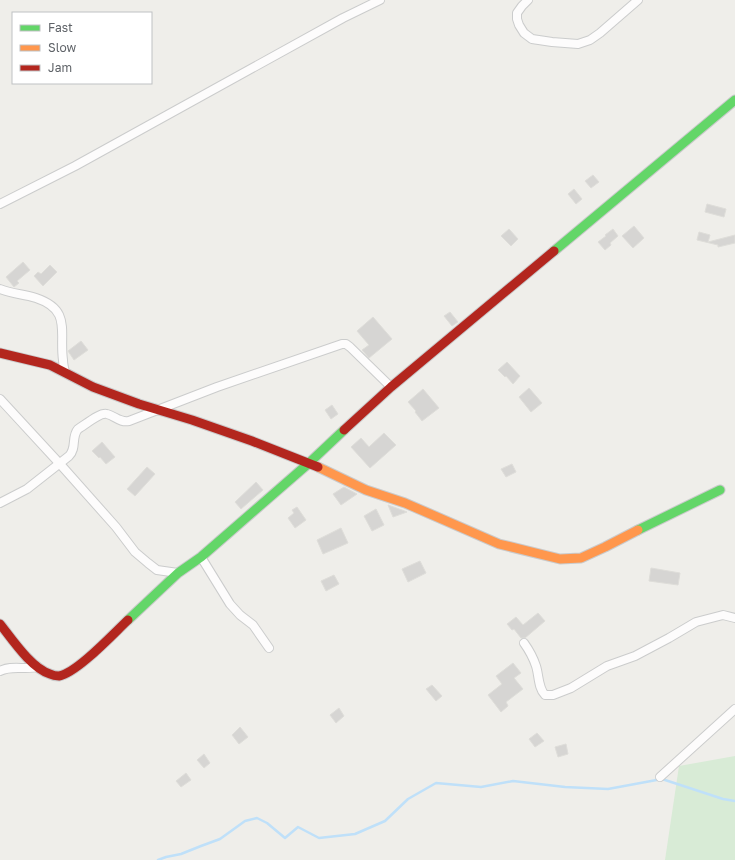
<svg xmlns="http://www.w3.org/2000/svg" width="735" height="860" viewBox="0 0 735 860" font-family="'Golos Text',sans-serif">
	<rect width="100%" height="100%" fill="#efeeea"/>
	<!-- green -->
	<polygon fill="#d8ebd6" points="735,756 735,860 665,860 679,766"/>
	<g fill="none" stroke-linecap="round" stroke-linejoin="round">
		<!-- stream -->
		<polyline stroke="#bfe0f9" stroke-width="2.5" points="158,860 166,857 181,854 201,846 220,839 245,821 257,818 267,823 285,838 298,827 319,838 355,834 385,821 408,799 436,783 481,787 513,781 565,787 608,789 662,779 723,799 735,801"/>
	</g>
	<!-- building -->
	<g fill="#d6d5d3" stroke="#deddd9">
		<polygon points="593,175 599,182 591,188 585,181"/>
		<polygon points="574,189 582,199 576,204 568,194"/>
		<polygon points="707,204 726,209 724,217 705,212"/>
		<polygon points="634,226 644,238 633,248 622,236"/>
		<polygon points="509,229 518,239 511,246 501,236"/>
		<polygon points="613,229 618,236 610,243 611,245 605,250 598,242 606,236 605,235"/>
		<polygon points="699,232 710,235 708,242 735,235 735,243 718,247 718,245 697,240"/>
		<polygon points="23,262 30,270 17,281 19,283 14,287 6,277"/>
		<polygon points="50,265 57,272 43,286 34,276 38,272 41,274"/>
		<polygon points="450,312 458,322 452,326 444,316"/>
		<polygon points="373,317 392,339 369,358 362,350 369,345 357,331"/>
		<polygon points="81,341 88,350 74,360 68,351"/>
		<polygon points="507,362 520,376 513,384 506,376 505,377 498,370"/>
		<polygon points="529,388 542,403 531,412 519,397"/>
		<polygon points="423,389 439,408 422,421 415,412 416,411 408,402"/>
		<polygon points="332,405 338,414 331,419 325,410"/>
		<polygon points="384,433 396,445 370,468 351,447 361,438 369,447"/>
		<polygon points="102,442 115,457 106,464 100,457 99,458 92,451"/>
		<polygon points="512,464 516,472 506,477 501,469"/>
		<polygon points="147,467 155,474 135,496 127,489"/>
		<polygon points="256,482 263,490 241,509 235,502"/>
		<polygon points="344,487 357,494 341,505 333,494"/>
		<polygon points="388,505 402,510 407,512 393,517"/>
		<polygon points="297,507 306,520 295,528 288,518 294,513 292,510"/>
		<polygon points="376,509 384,525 372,531 364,516"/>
		<polygon points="341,528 348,543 323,554 317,540"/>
		<polygon points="420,561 426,573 408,582 402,569"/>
		<polygon points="651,568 680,573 678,585 649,581"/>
		<polygon points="334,575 339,584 326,591 321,581"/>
		<polygon points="538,613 545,621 525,638 521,638 514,629 512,630 507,624 516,617 523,625"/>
		<polygon points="513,663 521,673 514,678 523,689 506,702 508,706 501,712 488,695 502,684 496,676"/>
		<polygon points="432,685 442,696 436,701 426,689"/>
		<polygon points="339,708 344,716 336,723 330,715"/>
		<polygon points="240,727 248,737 239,744 232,735"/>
		<polygon points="537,733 544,741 535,747 529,739"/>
		<polygon points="566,744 568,754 558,757 555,747"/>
		<polygon points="204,754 210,763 204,768 197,760"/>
		<polygon points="186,773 191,780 181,787 176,781"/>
	</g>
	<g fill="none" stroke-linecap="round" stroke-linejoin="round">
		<defs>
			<g id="street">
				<polyline points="528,0 522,6 517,13 517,19 519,25 524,33 532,39 552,42 578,44 590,40 600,33 638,0"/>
				<polyline points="0,204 75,166 343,18 380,0"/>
				<path d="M0,289C12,294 24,294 36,298C72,310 59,332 63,360C63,364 64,368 65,372"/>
				<polyline points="0,399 60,464 116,527 135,552 148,563 157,570 178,573"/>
				<path d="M0,503L27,489L69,456C77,448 71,437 78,429C85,425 100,412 107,414C115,416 120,423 129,421L217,387L342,344H346L350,347L391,387"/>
				<polyline points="201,557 230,604 240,615 253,625 269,648"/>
				<path d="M524,643C529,650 533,657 536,666C539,675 538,688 545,695H553L571,688L607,666L635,656L669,638L696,622L723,615L735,618"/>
				<path d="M0,671C11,665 25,670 38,667"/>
				<polyline points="660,777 735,709"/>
			</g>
			<g id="fast">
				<polyline points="554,251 735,100"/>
				<polyline points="638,530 720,490"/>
				<polyline points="128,620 178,573 201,557 309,463 344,430"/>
			</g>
			<polyline id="slow" points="318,467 366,490 405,503 499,544 560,559 581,558 605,547 638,530"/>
			<g id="jam">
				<polyline points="0,353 50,365 93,387 139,404 192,420 252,441 318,467"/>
				<polyline points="344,430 391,387 554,251"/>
				<path d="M0,624C12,639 31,668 50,674C52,675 56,676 59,676C77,673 114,633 128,620"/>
			</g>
		</defs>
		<!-- street casing -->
		<use href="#street" stroke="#cbcccc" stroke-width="10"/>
		<!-- fast casing -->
		<use href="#fast" stroke="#cacacb" stroke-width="11"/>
		<!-- slow casing -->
		<use href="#slow" stroke="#cacacb" stroke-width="11"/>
		<!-- jam casing -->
		<use href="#jam" stroke="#cacacb" stroke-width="11"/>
		<!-- street -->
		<use href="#street" stroke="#fdfcfc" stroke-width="8"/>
		<!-- fast -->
		<use href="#fast" stroke="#63d668" stroke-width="9"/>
		<!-- slow -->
		<use href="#slow" stroke="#ff974d" stroke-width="9"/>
		<!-- jam -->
		<use href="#jam" stroke="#b3261e" stroke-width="9"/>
	</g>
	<!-- legend -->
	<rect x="12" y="12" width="140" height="72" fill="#ffffff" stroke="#bfc1c3"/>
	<rect x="20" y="25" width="20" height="6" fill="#63d668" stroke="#bfc1c3"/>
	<text x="48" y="32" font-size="12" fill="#5f6368">Fast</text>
	<rect x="20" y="45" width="20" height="6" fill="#ff974d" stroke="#bfc1c3"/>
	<text x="48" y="52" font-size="12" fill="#5f6368">Slow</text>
	<rect x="20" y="65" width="20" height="6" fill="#b3261e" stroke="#bfc1c3"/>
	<text x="48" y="72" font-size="12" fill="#5f6368">Jam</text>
</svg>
